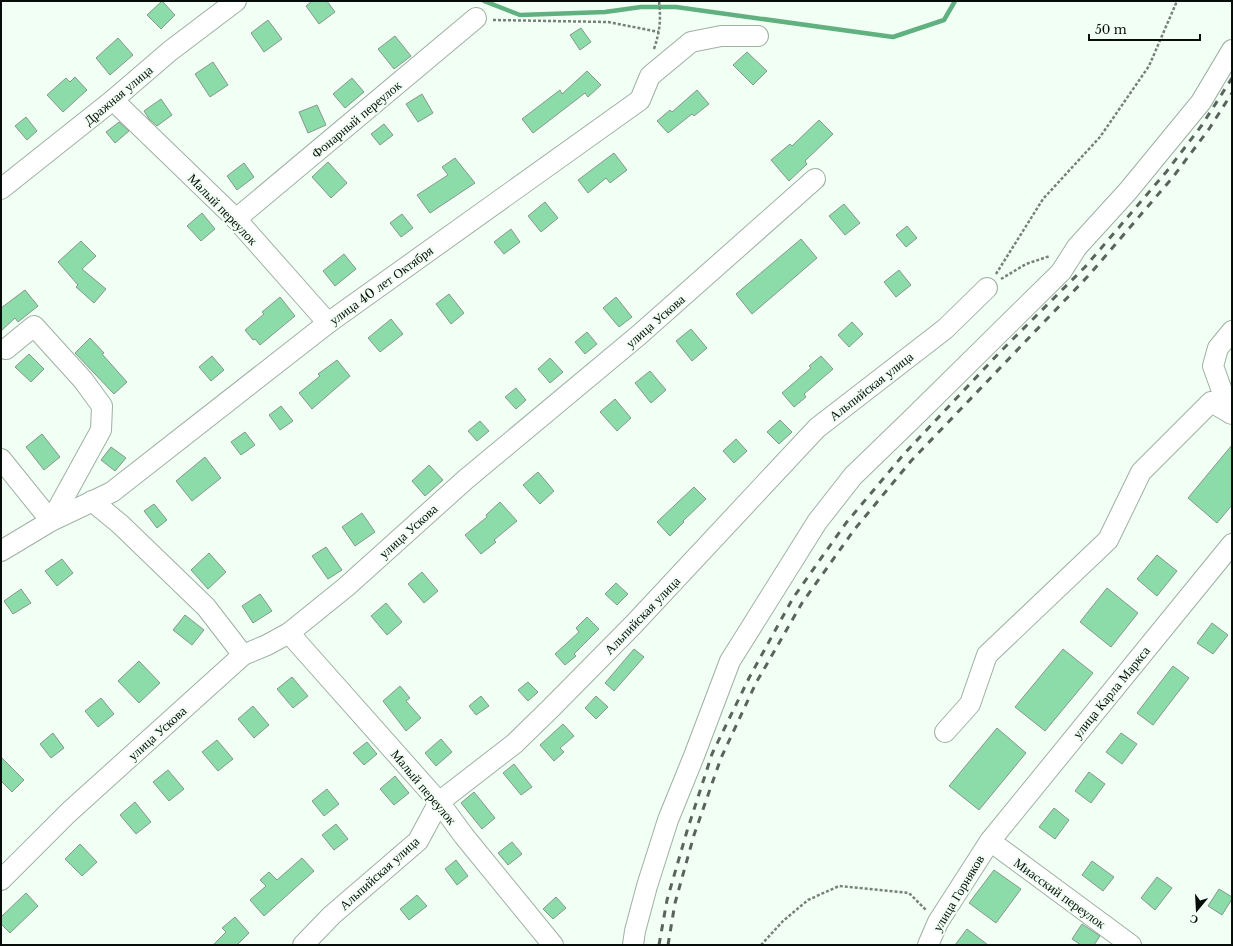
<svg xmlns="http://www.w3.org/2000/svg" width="1233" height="946" viewBox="0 0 1233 946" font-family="'Libre Baskerville',serif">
	<rect width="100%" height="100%" fill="#f1fff5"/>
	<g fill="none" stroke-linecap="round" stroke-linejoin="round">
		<!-- stream -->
		<polyline stroke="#61b180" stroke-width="4.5" points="484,1 520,15 605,12 641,7 676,7 893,37 944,20 955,1"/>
	</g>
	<!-- building -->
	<g fill="#8bdca9" stroke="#87978c">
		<polygon points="162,1 175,15 161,29 147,15"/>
		<polygon points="312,1 327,1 335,12 319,24 306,6"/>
		<polygon points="268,20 282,39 264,52 251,33"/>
		<polygon points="581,28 591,42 580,50 570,35"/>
		<polygon points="395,36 411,56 394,69 378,49"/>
		<polygon points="118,38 133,55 110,75 96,58"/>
		<polygon points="747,52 767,71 753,85 733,65"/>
		<polygon points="213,62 228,85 210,97 195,74"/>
		<polygon points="587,71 601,85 588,97 585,93 533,133 522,119 560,90 562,94"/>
		<polygon points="75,77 87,90 63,112 47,95 66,78 70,82"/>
		<polygon points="352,78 364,92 345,108 333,94"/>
		<polygon points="697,90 709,104 694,116 692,114 668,133 657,121 670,110 672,112"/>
		<polygon points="422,94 433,113 418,122 406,104"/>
		<polygon points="161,99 172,115 157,126 149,119 144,111"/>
		<polygon points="317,105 326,125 308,133 299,112"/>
		<polygon points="26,117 37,131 27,140 15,126"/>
		<polygon points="819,120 833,134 805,161 807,164 789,181 771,160 790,144 792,146"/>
		<polygon points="119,122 129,131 115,143 106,132"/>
		<polygon points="384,124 393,135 380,145 371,134"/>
		<polygon points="614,153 627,170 610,183 606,178 588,193 578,180"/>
		<polygon points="455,158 475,183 430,213 417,195 448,175 442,167"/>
		<polygon points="328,162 347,183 331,198 312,177"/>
		<polygon points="244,163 254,177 237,190 227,176"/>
		<polygon points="545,202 558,218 541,232 528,216"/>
		<polygon points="844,204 860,223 845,235 829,216"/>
		<polygon points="202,213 215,229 201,241 187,226"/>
		<polygon points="402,214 413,228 401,237 390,223"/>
		<polygon points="907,226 917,238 906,247 896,235"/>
		<polygon points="511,229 520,242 504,254 494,242"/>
		<polygon points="801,239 817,258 752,314 736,294"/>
		<polygon points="81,241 96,256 82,269 106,289 94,303 76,287 78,285 58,262"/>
		<polygon points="344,254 356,269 335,286 323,271"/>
		<polygon points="899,270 911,285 896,297 884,282"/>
		<polygon points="25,290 38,306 18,322 15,318 1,331 1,308"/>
		<polygon points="449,294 464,313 451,324 436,304"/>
		<polygon points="280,297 295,316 260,345 255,339 253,340 245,330 264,314 262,312"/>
		<polygon points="616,297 632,317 619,327 603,308"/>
		<polygon points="391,319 403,334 380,352 368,338"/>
		<polygon points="852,322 863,334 849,347 838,335"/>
		<polygon points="691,329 707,348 692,361 676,341"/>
		<polygon points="587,332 597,344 585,354 575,342"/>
		<polygon points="90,338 104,353 102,354 127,382 114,394 75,353"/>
		<polygon points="29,354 44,369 31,382 15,367"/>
		<polygon points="212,356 224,370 211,381 199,367"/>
		<polygon points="821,356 833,369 804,394 806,397 794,407 782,393 811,368 809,366"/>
		<polygon points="550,358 563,372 550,383 538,369"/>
		<polygon points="337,360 350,376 312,409 299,393 320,376 318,374"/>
		<polygon points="650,371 666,390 651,403 635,383"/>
		<polygon points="516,388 526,400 516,409 505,397"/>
		<polygon points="615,399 631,418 617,431 600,412"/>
		<polygon points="281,406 293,421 280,430 269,415"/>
		<polygon points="780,420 792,432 779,444 767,432"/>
		<polygon points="480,421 489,431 477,441 468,431"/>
		<polygon points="245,432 255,445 241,455 231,442"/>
		<polygon points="42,434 60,457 44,470 26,447"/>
		<polygon points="736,439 747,451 734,463 723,451"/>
		<polygon points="1232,445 1232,505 1217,523 1188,498"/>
		<polygon points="111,447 126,458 115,471 101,460"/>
		<polygon points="205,457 221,478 192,501 176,481"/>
		<polygon points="429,465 443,480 425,496 412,481"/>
		<polygon points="538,472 554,491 540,504 523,485"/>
		<polygon points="694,487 706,499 683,521 684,522 670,536 657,522"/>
		<polygon points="500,502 517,521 494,540 496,542 481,554 465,535 487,517 486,515"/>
		<polygon points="154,504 167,520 157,528 144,511"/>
		<polygon points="362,513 375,532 355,546 342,527"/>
		<polygon points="326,547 342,570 328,579 312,556"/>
		<polygon points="209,553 226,572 208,589 191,570"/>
		<polygon points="1157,555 1177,571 1157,596 1137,579"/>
		<polygon points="62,559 73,573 57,586 45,571"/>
		<polygon points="422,572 438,591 424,603 408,584"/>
		<polygon points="616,583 628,594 617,605 605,594"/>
		<polygon points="1107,588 1138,613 1111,647 1080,622"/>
		<polygon points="21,589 31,603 13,614 4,601"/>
		<polygon points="260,594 272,611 253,623 242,606"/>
		<polygon points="386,603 402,622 387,635 371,616"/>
		<polygon points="185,615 204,630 192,645 173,630"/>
		<polygon points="587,617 599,629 574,654 576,656 565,665 555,654 579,632 576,628"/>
		<polygon points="1212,623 1228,635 1213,654 1197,643"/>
		<polygon points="634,649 644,657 614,691 605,683"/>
		<polygon points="1063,649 1093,673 1045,731 1015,707"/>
		<polygon points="139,661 160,683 139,703 118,681"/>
		<polygon points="1173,666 1189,678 1153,725 1137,713"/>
		<polygon points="292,677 308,696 293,708 277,689"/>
		<polygon points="528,682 538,692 528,701 518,690"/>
		<polygon points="400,686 410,698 406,701 421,718 406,731 383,701"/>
		<polygon points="481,696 489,706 476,715 469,706"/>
		<polygon points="596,696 608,707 596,719 585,708"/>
		<polygon points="101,698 114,714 98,727 85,711"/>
		<polygon points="253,706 269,725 254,738 238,719"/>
		<polygon points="563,724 574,736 560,748 564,752 554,761 540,745"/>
		<polygon points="997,728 1026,753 979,810 949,786"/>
		<polygon points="53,733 64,748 51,758 40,744"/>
		<polygon points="1121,733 1137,744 1122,764 1106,752"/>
		<polygon points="441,739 452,752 436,766 425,753"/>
		<polygon points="217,740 233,759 218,771 202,752"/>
		<polygon points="367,742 377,754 364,765 353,753"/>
		<polygon points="1,757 24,780 12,792 1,781"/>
		<polygon points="514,764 532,787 521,795 503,773"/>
		<polygon points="168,770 184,789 169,801 153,782"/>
		<polygon points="1089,772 1105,784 1091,803 1075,791"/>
		<polygon points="395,776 409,793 394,805 380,789"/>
		<polygon points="327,789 339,804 324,816 312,801"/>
		<polygon points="474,792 495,818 482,829 461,803"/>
		<polygon points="135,802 151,822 136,834 120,815"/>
		<polygon points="1054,808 1069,820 1055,839 1039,827"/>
		<polygon points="336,824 348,839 334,850 322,835"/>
		<polygon points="512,842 522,854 508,865 498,853"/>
		<polygon points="80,844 97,862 82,876 65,859"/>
		<polygon points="302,858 314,871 264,916 250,900 266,886 260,880 269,872 277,880"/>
		<polygon points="456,860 468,876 457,885 445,869"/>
		<polygon points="1092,861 1114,877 1103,891 1082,875"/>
		<polygon points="994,870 1021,889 996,923 969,903"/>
		<polygon points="1157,877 1172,888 1155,910 1141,898"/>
		<polygon points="1219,889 1232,897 1232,899 1222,915 1208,906"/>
		<polygon points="26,893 38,906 10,933 1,924 1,917"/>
		<polygon points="417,895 427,906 409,920 400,909"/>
		<polygon points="556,897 566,908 553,919 543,909"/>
		<polygon points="235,917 249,933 237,945 213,945 226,932 222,928"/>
		<polygon points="1082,924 1100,936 1094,945 1081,945 1072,939"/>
		<polygon points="967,929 988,945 955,945"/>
	</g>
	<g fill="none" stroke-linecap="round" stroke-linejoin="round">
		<defs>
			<g id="minor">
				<polyline points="113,100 236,219 328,323"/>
				<polyline points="1,189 113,100 170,51 236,1"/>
				<polyline points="236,219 476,18"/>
				<polyline points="1230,413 1213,366 1218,348 1232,331"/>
				<polyline points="1,459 51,521 101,430 102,406 83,380 34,326 6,349"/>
				<polyline points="92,501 120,524 206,607 243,655"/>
				<polyline points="1,551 51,521 112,492 328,323 640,100 650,76 691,42 721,36 758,36"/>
				<polyline points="289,633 439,802 464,836 553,945"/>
				<polyline points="945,732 970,704 987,655 1108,540 1141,472 1211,402 1232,414"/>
				<polyline points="990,841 1131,945"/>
				<polyline points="1,880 69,812 243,655 267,645 289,633 346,587 465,480 639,335 815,179"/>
				<polyline points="303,945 332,915 418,841 439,802 514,744 551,708 633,625 817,428 945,329 987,288"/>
				<polyline points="633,945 635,931 647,886 668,820 694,756 730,661 817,522 853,476 915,416 1061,272 1077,247 1128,191 1201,102 1232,50"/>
				<polyline points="928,945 938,922 990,841 1232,544"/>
			</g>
		</defs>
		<!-- minor casing -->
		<use href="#minor" stroke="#9fb0a4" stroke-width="22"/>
		<!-- path -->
		<g stroke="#77807a" stroke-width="2.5" stroke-dasharray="3 2" stroke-linecap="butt">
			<polyline points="493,20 608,22 659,32"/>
			<path d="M654,49C660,31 661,20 659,1"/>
			<polyline points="996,274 1043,199 1100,137 1149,66 1177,1"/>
			<polyline points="1001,279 1026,264 1050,256"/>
			<polyline points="761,945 783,921 808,900 839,886 909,893 926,910"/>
		</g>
		<!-- minor -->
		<use href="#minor" stroke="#fff" stroke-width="20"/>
		<!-- rail -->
		<g stroke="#5a635d" stroke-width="3" stroke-dasharray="7 7" stroke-linecap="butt">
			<polyline points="659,945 667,900 687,831 712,754 749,678 793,598 846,523 904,454 1000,352 1085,267 1167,171 1202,125 1232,78"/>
			<polyline points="668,945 675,903 694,835 721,758 756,683 802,603 854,530 911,461 1090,274 1173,177 1209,129 1232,93"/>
		</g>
	</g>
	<g text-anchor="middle" stroke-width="4" stroke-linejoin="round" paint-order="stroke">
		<!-- street labels -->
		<g font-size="13" fill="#070d09" stroke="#f1fff5">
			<text transform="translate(118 95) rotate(-40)" y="5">Дражная улица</text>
			<text transform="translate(356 119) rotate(-40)" y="5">Фонарный переулок</text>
			<text transform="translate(223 209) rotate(46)" y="5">Малый переулок</text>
			<text transform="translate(381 285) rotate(-36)" y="5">улица 40 лет Октября</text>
			<text transform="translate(655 321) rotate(-41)" y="5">улица Ускова</text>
			<text transform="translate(871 386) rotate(-38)" y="5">Альпийская улица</text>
			<text transform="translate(408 531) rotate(-42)" y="5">улица Ускова</text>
			<text transform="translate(642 615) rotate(-46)" y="5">Альпийская улица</text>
			<text transform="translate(1111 692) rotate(-51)" y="5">улица Карла Маркса</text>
			<text transform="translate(157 733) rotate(-42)" y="5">улица Ускова</text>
			<text transform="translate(424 787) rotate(50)" y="5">Малый переулок</text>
			<text transform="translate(379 873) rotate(-42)" y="5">Альпийская улица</text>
			<text transform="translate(958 893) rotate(-59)" y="5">улица Горняков</text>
			<text transform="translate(1060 893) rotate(36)" y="5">Миасский переулок</text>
		</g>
	</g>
	<!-- border -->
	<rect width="1233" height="946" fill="none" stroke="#070d09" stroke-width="4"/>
	<!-- north arrow -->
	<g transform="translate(1197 910) rotate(198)" stroke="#f1fff5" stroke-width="3" paint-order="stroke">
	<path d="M0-3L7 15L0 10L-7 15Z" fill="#070d09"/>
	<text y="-6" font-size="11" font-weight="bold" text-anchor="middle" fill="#070d09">С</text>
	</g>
	<!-- scale -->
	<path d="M1089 34v6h111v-6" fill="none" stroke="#070d09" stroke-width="2"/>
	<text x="1095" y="34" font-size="12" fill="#070d09" stroke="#f1fff5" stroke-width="3" paint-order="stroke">50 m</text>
</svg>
